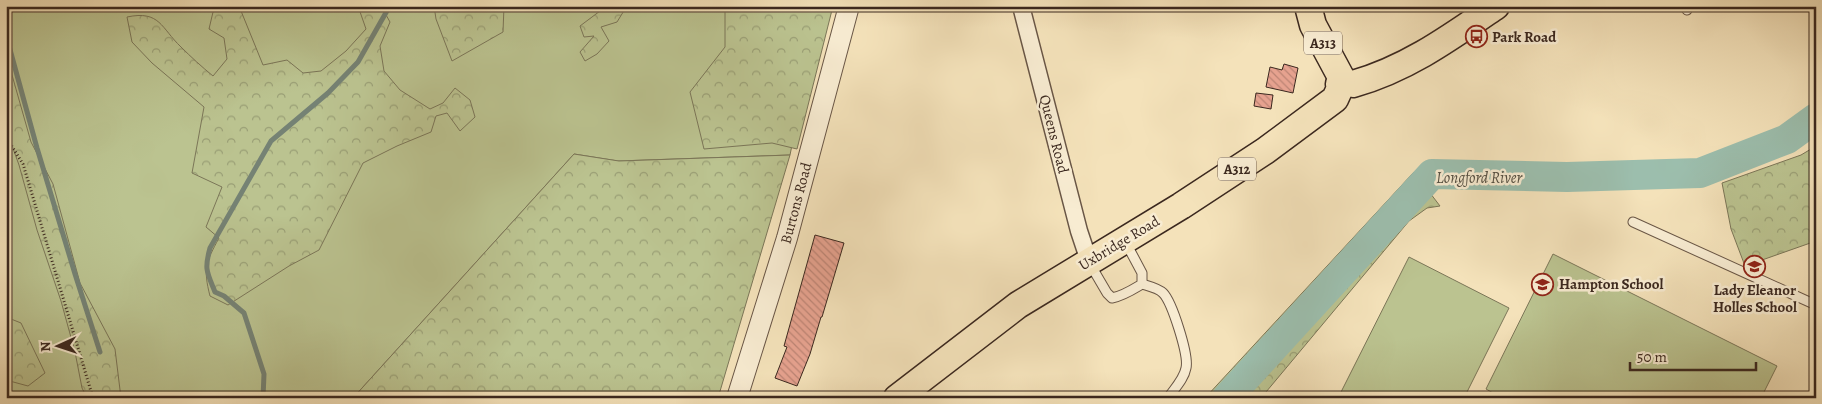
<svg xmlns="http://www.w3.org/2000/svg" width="1822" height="404" viewBox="0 0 1822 404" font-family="Alegreya,serif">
	<defs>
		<pattern id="forest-crowns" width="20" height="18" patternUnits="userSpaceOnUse" patternTransform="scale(1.25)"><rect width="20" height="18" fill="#bbc390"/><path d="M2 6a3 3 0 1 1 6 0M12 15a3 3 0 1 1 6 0" fill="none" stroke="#999e75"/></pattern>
		<pattern id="building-back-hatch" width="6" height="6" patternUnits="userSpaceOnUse" patternTransform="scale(1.25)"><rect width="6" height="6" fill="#e6a28f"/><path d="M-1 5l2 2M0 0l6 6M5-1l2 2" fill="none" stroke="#bc8474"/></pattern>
	</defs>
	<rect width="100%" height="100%" fill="#f4e2ba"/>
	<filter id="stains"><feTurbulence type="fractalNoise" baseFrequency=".004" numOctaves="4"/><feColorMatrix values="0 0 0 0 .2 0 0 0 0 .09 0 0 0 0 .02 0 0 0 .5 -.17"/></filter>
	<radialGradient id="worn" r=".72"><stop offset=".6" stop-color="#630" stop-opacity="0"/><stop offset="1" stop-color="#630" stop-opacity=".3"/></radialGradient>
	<!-- grass -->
	<g fill="#bbc390" stroke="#7b7658">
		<polygon points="6,6 820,6 790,155 618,161 574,154 353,398 6,398"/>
		<polygon points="1553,254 1777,366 1761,398 1502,398 1486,389"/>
		<polygon points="1409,257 1509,308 1464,398 1338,398"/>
	</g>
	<!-- forest -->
	<g fill="url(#forest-crowns)" stroke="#7b7658">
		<path d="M228,6H239L263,65L287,60L303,73L321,71L346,51L366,29L358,6H381L390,22L380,46L384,71L400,90L430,109L443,103L455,88L470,100L475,117L460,131L447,113L436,116L431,132L397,146L363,163L319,250L289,266L228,305L210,296C203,269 206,262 219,238L206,227L222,187L192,173L204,107L152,63L132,42L127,17C160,10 161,28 181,47C191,57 202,67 213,76L227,59L224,38L209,29L213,12Z"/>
		<polygon points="434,6 504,6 503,32 452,61 436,19"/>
		<polygon points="598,6 622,6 625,9 617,22 601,27 609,41 597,54 585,61 580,52 594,36 584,37 580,26 600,11"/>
		<polygon points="725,6 833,6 797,149 772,143 704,149 690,92 725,47"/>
		<polygon points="6,13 8,21 12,75 31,142 53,184 80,283 115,349 121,398 87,398 82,388 75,352 61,301 37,230 19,165 6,129"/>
		<polygon points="1816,146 1816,241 1745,266 1731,229 1722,183 1801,155"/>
		<polygon points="574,154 619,161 790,155 718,398 353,398"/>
		<polygon points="1414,172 1440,206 1427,208 1409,221 1261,398 1205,398"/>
		<polygon points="6,317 21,323 45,373 28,386 6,380"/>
	</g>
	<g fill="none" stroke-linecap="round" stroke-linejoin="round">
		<!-- stream -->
		<g stroke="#758274" stroke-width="5">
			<polyline points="6,35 37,148 75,274 100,352"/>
			<path d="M263,398L264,374L244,313L224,296L215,292C207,272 204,270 210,248L271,141L328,93L358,62L388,9L392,6"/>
		</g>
		<!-- river -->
		<polyline stroke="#9cbead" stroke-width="30" points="1227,398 1432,174 1567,177 1700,173 1787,139 1816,118"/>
	</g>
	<!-- building -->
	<g fill="url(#building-back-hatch)" stroke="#3b281f">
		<polygon points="1284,64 1298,68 1293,93 1266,87 1270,67 1282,70"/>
		<polygon points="1256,93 1273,95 1271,109 1254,106"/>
		<polygon points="815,235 844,243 822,317 821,317 810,354 797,386 775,378 787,347 784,346"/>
	</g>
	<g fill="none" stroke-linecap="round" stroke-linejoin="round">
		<defs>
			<g id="service">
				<polyline points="1684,6 1687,10"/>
				<polyline points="1633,222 1816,305"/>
				<path d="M1090,264L1107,293L1112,298C1123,296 1132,290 1142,284V273L1126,243"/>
				<path d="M1142,284C1148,286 1158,288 1163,293C1172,302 1189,355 1186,368C1184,379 1175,388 1168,398"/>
			</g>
			<polyline id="minor" points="1021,6 1079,231 1089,261"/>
			<polyline id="tertiary" points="737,398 787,238 849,6"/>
			<g id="primary">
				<polyline points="1308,6 1313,25 1342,79"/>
				<path d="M1353,84C1407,69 1451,37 1496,6"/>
				<polyline points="897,398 1018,305 1181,206 1265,151 1335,99 1340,88 1339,84 1342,79"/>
			</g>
		</defs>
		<!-- service casing -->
		<use href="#service" stroke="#695646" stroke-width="11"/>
		<!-- minor casing -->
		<use href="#minor" stroke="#695646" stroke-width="19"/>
		<!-- tertiary casing -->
		<use href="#tertiary" stroke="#695646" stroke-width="22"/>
		<!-- primary casing -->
		<use href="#primary" stroke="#3b281f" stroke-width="29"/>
		<!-- path -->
		<polyline stroke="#3b281f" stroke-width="3" stroke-dasharray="1 2.5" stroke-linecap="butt" points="6,137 23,164 93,398"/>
		<!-- service -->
		<use href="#service" stroke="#f8ecd2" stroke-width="9"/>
		<!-- minor -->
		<use href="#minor" stroke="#f8ecd2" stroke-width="16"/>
		<!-- tertiary -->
		<use href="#tertiary" stroke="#f8ecd2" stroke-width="20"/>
		<!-- primary -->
		<use href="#primary" stroke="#f4e2ba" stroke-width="26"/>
	</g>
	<!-- icons -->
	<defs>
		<symbol id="bus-ring" viewBox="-11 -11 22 22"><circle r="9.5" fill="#f8ecd2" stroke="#8f2418" stroke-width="1.5"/><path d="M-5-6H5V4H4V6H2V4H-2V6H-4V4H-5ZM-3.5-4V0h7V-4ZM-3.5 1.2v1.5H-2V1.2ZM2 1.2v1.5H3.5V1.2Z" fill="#8f2418"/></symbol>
		<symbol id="school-ring" viewBox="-11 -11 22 22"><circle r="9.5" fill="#f8ecd2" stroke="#8f2418" stroke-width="1.5"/><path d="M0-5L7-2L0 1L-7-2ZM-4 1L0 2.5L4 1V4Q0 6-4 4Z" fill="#8f2418"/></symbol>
	</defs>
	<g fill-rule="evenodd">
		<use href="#bus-ring" x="1464" y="24" width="25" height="25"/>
		<use href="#school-ring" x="1742" y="254" width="25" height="25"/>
		<use href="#school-ring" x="1530" y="272" width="25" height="25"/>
	</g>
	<g text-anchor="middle" stroke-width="5" stroke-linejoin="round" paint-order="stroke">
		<!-- shield labels -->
		<g fill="#f8ecd2" stroke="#746355" stroke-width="1">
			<rect x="1304" y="31.5" width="38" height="23" rx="4"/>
			<rect x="1218" y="157.5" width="38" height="23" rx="4"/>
		</g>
		<g font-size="14" font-weight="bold" fill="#3b281f">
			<text x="1323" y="48">A313</text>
			<text x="1237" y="174">A312</text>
		</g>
		<!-- poi labels -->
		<g font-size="15" font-weight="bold" fill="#3b281f" stroke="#f8ecd2" text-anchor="start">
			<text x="1492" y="42">Park Road</text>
			<text x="1559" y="289">Hampton School</text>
			<text x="1755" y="295" text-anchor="middle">Lady Eleanor<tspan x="1755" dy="17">Holles School</tspan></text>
		</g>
		<!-- street labels -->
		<g font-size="15" fill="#3b281f" stroke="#f8ecd2">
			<text transform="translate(1054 134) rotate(76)" y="5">Queens Road</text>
			<text transform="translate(796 203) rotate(-75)" y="5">Burtons Road</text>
			<text transform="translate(1119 243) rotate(-31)" y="5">Uxbridge Road</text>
		</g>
		<!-- water labels -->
		<g font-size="16" font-style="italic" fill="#534e42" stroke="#f8ecd2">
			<text x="1479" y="183">Longford River</text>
		</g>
	</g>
	<!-- margin -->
	<rect width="1822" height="404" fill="none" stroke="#f4e2ba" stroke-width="25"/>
	<rect x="8" y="8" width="1807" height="389" fill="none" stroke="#3b281f" stroke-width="2.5"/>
	<rect x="12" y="12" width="1797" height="379" fill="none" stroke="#3b281f"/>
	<!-- north arrow -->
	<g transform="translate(58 346) rotate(267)" stroke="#f8ecd2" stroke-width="4" paint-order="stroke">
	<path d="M0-4L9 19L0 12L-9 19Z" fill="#3b281f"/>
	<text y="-8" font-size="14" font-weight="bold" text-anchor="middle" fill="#3b281f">N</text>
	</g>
	<!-- scale -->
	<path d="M1630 362v8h126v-8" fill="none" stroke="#3b281f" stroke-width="2.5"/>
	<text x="1637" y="362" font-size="15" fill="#3b281f" stroke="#f8ecd2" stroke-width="4" paint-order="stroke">50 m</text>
	<rect width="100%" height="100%" filter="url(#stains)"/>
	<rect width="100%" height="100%" fill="url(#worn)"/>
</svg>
